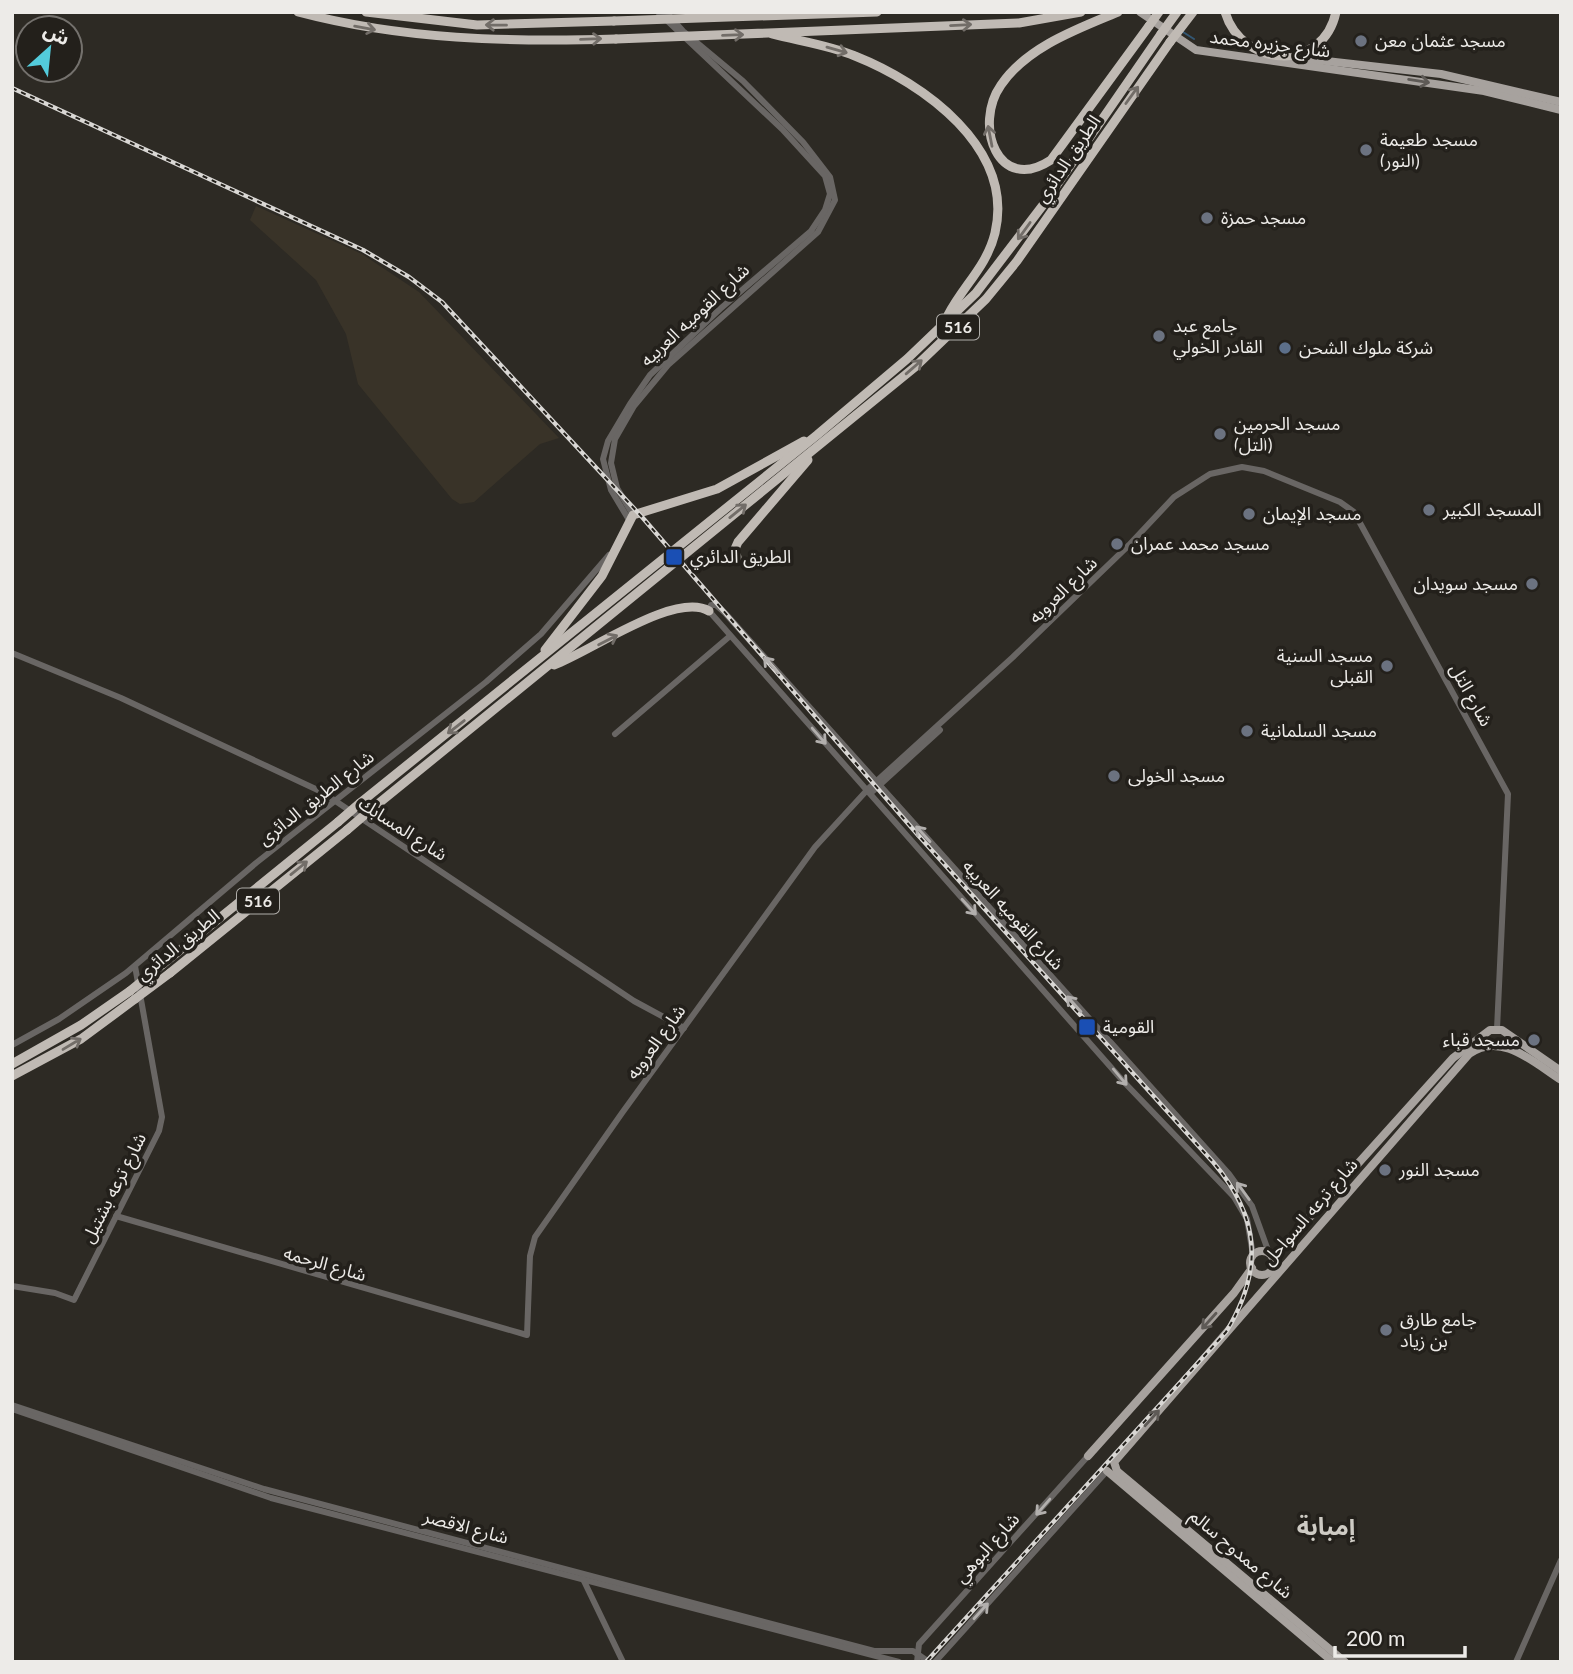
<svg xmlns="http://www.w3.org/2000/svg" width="1573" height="1674" viewBox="0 0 1573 1674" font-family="Lato,'Noto Sans Arabic',sans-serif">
	<rect width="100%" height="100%" fill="#2d2a24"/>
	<!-- built -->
	<polygon fill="#393328" points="256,206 362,254 419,292 559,438 540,444 474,502 460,504 452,499 358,384 346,334 316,280 250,220"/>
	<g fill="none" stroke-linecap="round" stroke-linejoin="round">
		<!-- stream -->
		<polyline stroke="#335774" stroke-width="2" points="1183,32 1194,39"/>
		<!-- minor -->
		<g stroke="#696664" stroke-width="6">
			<polyline points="633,515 617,488 611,463 615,439 634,406 668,365 818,232 835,200 830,177 803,142 743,81 683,31 666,12"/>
			<polyline points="629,520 611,490 603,459 608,441 630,404 650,375 720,309 811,231 825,210 830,194 825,176 782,129 658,12"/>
			<polyline points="12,653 121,698 322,792 634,1001 684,1028"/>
			<polyline points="615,734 730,636"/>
			<polyline points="868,792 873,791 940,730"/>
			<polyline points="12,1045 59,1019 126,973 256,863 486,682 541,634 609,555"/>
			<polyline points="116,1216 527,1335 530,1256 535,1237 622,1113 815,847 869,788 1013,657 1129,545 1174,497 1210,474 1242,467 1264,471 1340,502 1354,512 1508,794 1497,1029"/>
			<polyline points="1253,1255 1247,1219 1234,1197 1123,1081 709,611 711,605 716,605 725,613 1229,1174 1252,1206 1269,1253"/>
			<polyline points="12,1286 55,1293 74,1300 159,1131 162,1117 135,966"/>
			<polyline points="12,1405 264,1489 874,1651 913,1651 929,1662"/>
			<polyline points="12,1409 271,1498 899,1662"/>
			<polyline points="583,1579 623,1662"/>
			<polyline points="917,1662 919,1644 1088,1456"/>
			<polyline points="935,1662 1107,1471"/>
			<polyline points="1516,1662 1561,1560"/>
		</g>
		<!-- major -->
		<g stroke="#a7a29e" stroke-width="8">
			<polyline points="1140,12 1196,50 1484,91 1561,110"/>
			<polyline points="1291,57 1441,74 1561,102"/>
			<circle cx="1262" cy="1263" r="12"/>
			<polyline points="1272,1256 1282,1248 1453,1058 1490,1030 1502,1030 1561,1071"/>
			<polyline points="1088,1456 1234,1293 1252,1268"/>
			<polyline points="1107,1471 1333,1662"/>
			<path d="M1345,1662L1117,1471L1114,1462L1469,1054C1501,1031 1533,1062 1561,1080"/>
		</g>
		<!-- highway -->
		<g stroke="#c0bab4" stroke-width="9">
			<path d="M298,12C404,40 508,42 616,39"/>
			<polyline points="366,12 477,25 614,21"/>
			<path d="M1118,12C1077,29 1027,47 1001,85C973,125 998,195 1051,160L1149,26"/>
			<path d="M772,34C799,41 829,45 855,56C923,83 1015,148 995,233C987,266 963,286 948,315"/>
			<polyline points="737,557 734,551 738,542 808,460"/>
			<polyline points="545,650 602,576 633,515 717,489 804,441"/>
			<path d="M554,665C590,652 675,591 709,611"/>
			<polyline points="360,803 817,435 907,359 976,293 1043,205 1161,34"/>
			<polyline points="368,812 915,367 986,299 1017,261 1170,42"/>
			<polyline points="163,964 338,822"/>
			<polyline points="170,973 347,830"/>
			<polyline points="12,1064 81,1025 130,991"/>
			<polyline points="12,1076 81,1039 135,999"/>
		</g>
		<defs>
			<path id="rail" d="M12,88L363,250L409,277L442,302L642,517L918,835L1213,1162C1260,1217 1264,1270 1226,1332L926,1662"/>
		</defs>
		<!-- rail casing -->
		<use href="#rail" stroke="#d9d7d4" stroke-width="4.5"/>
		<!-- rail -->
		<use href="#rail" stroke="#23201b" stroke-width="2" stroke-dasharray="5" stroke-linecap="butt"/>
		<!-- highway-bridge -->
		<g stroke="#c0bab4" stroke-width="9">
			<path d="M1225,12C1242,68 1323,73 1336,12"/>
			<polyline points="614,21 877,12"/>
			<polyline points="1149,26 1159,12"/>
			<polyline points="1161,34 1177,12"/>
			<polyline points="616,39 1019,23 1081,12"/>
			<polyline points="1170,42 1193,12"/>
			<polyline points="338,822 360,803"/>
			<polyline points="347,830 368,812"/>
			<polyline points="130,991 163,964"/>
			<polyline points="135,999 170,973"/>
		</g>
	</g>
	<!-- one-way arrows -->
	<defs><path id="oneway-shaft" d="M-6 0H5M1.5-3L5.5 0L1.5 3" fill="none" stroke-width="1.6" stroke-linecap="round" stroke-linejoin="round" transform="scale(1.75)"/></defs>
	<g stroke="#726d68">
		<use href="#oneway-shaft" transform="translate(496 25) rotate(-179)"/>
		<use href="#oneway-shaft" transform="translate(961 25) rotate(-3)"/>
		<use href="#oneway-shaft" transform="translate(365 28) rotate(10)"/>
		<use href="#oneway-shaft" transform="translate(733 35) rotate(-2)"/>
		<use href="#oneway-shaft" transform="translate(591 39) rotate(-2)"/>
		<use href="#oneway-shaft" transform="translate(837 50) rotate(16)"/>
		<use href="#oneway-shaft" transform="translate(1132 95) rotate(-54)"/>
		<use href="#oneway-shaft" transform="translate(990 136) rotate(-101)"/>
		<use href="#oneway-shaft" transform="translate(1024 231) rotate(126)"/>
		<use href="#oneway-shaft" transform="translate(914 367) rotate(-41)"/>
		<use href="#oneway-shaft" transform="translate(738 511) rotate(-39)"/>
		<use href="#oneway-shaft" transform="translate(608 640) rotate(-27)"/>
		<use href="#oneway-shaft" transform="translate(456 727) rotate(142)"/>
		<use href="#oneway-shaft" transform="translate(299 868) rotate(-39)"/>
		<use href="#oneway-shaft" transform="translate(72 1044) rotate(-31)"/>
	</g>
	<g stroke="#5e5a56">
		<use href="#oneway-shaft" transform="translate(1419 81) rotate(9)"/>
		<use href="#oneway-shaft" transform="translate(1209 1321) rotate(132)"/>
		<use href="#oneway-shaft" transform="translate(1152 1418) rotate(-48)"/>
	</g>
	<g stroke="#b2afad">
		<use href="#oneway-shaft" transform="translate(771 665) rotate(-132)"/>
		<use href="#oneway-shaft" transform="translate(819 736) rotate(49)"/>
		<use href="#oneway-shaft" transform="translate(923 834) rotate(-132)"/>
		<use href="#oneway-shaft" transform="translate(969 907) rotate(48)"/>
		<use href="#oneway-shaft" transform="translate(1074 1004) rotate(-132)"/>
		<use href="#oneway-shaft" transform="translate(1120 1077) rotate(50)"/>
		<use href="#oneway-shaft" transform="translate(1243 1191) rotate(-126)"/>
		<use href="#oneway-shaft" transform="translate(1043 1507) rotate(131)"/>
		<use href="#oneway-shaft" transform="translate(981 1611) rotate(-48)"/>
	</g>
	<!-- markers -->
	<g fill="#6b7280" stroke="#23201b" stroke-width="2.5">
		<circle cx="1361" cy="41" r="7"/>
		<circle cx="1366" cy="150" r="7"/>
		<circle cx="1207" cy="218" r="7"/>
		<circle cx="1159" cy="336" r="7"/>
		<circle cx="1220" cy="434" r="7"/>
		<circle cx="1429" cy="510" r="7"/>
		<circle cx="1249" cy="514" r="7"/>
		<circle cx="1117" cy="544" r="7"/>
		<circle cx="1532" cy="584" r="7"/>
		<circle cx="1387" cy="666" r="7"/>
		<circle cx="1247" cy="731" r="7"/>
		<circle cx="1114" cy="776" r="7"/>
		<circle cx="1534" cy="1040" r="7"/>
		<circle cx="1385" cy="1170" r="7"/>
		<circle cx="1386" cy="1330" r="7"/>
	</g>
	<circle fill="#5c6f8a" stroke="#23201b" stroke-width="2.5" cx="1285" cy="348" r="7"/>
	<g fill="#1a4fb4" stroke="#23201b" stroke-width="2.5">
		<rect x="665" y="548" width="18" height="18" rx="3.5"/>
		<rect x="1078" y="1018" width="18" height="18" rx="3.5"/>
	</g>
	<g text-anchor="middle" stroke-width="7" stroke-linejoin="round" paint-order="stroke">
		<!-- shield labels -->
		<g fill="#23201b" stroke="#b0aeaa" stroke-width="2">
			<rect x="937" y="314.5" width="42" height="25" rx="5"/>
			<rect x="237" y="888.5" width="42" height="25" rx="5"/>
		</g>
		<g font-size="16" font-weight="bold" fill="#edebe8">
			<text x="958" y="333">516</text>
			<text x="258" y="907">516</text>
		</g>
		<!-- poi labels -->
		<g font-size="18" fill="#edebe8" stroke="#23201b" text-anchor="start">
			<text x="1375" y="47">مسجد عثمان معن</text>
			<text x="1380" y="146">مسجد طعيمة<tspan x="1380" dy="21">(النور)</tspan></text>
			<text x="1221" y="224">مسجد حمزة</text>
			<text x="1173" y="332">جامع عبد<tspan x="1173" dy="21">القادر الخولي</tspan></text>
			<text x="1299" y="354">شركة ملوك الشحن</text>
			<text x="1234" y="430">مسجد الحرمين<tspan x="1234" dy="21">(التل)</tspan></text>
			<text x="1443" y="516">المسجد الكبير</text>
			<text x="1263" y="520">مسجد الإيمان</text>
			<text x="1131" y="550">مسجد محمد عمران</text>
			<text x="690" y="563">الطريق الدائري</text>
			<text x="1518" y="590" text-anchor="end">مسجد سويدان</text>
			<text x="1373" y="662" text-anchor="end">مسجد السنية<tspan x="1373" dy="21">القبلى</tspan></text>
			<text x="1261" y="737">مسجد السلمانية</text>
			<text x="1128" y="782">مسجد الخولى</text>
			<text x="1103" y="1033">القومية</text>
			<text x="1520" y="1046" text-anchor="end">مسجد قباء</text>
			<text x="1399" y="1176">مسجد النور</text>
			<text x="1400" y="1326">جامع طارق<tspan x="1400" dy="21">بن زياد</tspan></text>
		</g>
		<!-- street labels -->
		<g font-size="18" fill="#edebe8" stroke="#23201b">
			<text transform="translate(1270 44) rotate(7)" y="6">شارع جزيره محمد</text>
			<text transform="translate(1068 159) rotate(-56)" y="6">الطريق الدائري</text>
			<text transform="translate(695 315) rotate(-43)" y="6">شارع القوميه العربيه</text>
			<text transform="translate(1063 590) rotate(-44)" y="6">شارع العروبه</text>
			<text transform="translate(1471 695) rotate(61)" y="6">شارع التل</text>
			<text transform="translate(316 798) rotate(-38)" y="6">شارع الطريق الدائرى</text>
			<text transform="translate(403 829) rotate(33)" y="6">شارع المسابك</text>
			<text transform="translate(1013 915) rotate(48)" y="6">شارع القوميه العربيه</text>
			<text transform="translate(178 945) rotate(-39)" y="6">الطريق الدائري</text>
			<text transform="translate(656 1042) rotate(-54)" y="6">شارع العروبه</text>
			<text transform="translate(114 1188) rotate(-63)" y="6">شارع ترعه بشتيل</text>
			<text transform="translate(1310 1212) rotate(-49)" y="6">شارع ترعه السواحل</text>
			<text transform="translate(325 1264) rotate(16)" y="6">شارع الرحمه</text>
			<text transform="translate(466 1527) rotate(15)" y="6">شارع الاقصر</text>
			<text transform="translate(987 1548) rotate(-48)" y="6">شارع البوهي</text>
			<text transform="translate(1241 1554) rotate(40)" y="6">شارع ممدوح سالم</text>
		</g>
		<!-- district labels -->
		<g font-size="24" font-weight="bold" fill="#cecbc4" stroke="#23201b">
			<text x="1326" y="1535">إمبابة</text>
		</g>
	</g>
	<!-- border -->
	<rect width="1573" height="1674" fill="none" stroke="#edebe8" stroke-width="28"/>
	<!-- north arrow -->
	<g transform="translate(49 49) rotate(27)"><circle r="33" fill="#23201b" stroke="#74716d" stroke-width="2"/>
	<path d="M0-5L12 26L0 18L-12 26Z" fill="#53cbdb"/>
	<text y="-10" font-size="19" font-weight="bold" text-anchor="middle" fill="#edebe8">ش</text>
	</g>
	<!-- scale -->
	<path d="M1335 1646v10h130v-10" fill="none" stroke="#edebe8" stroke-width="3.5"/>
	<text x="1346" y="1646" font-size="21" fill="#edebe8" stroke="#23201b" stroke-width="5" paint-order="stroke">200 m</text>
</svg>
